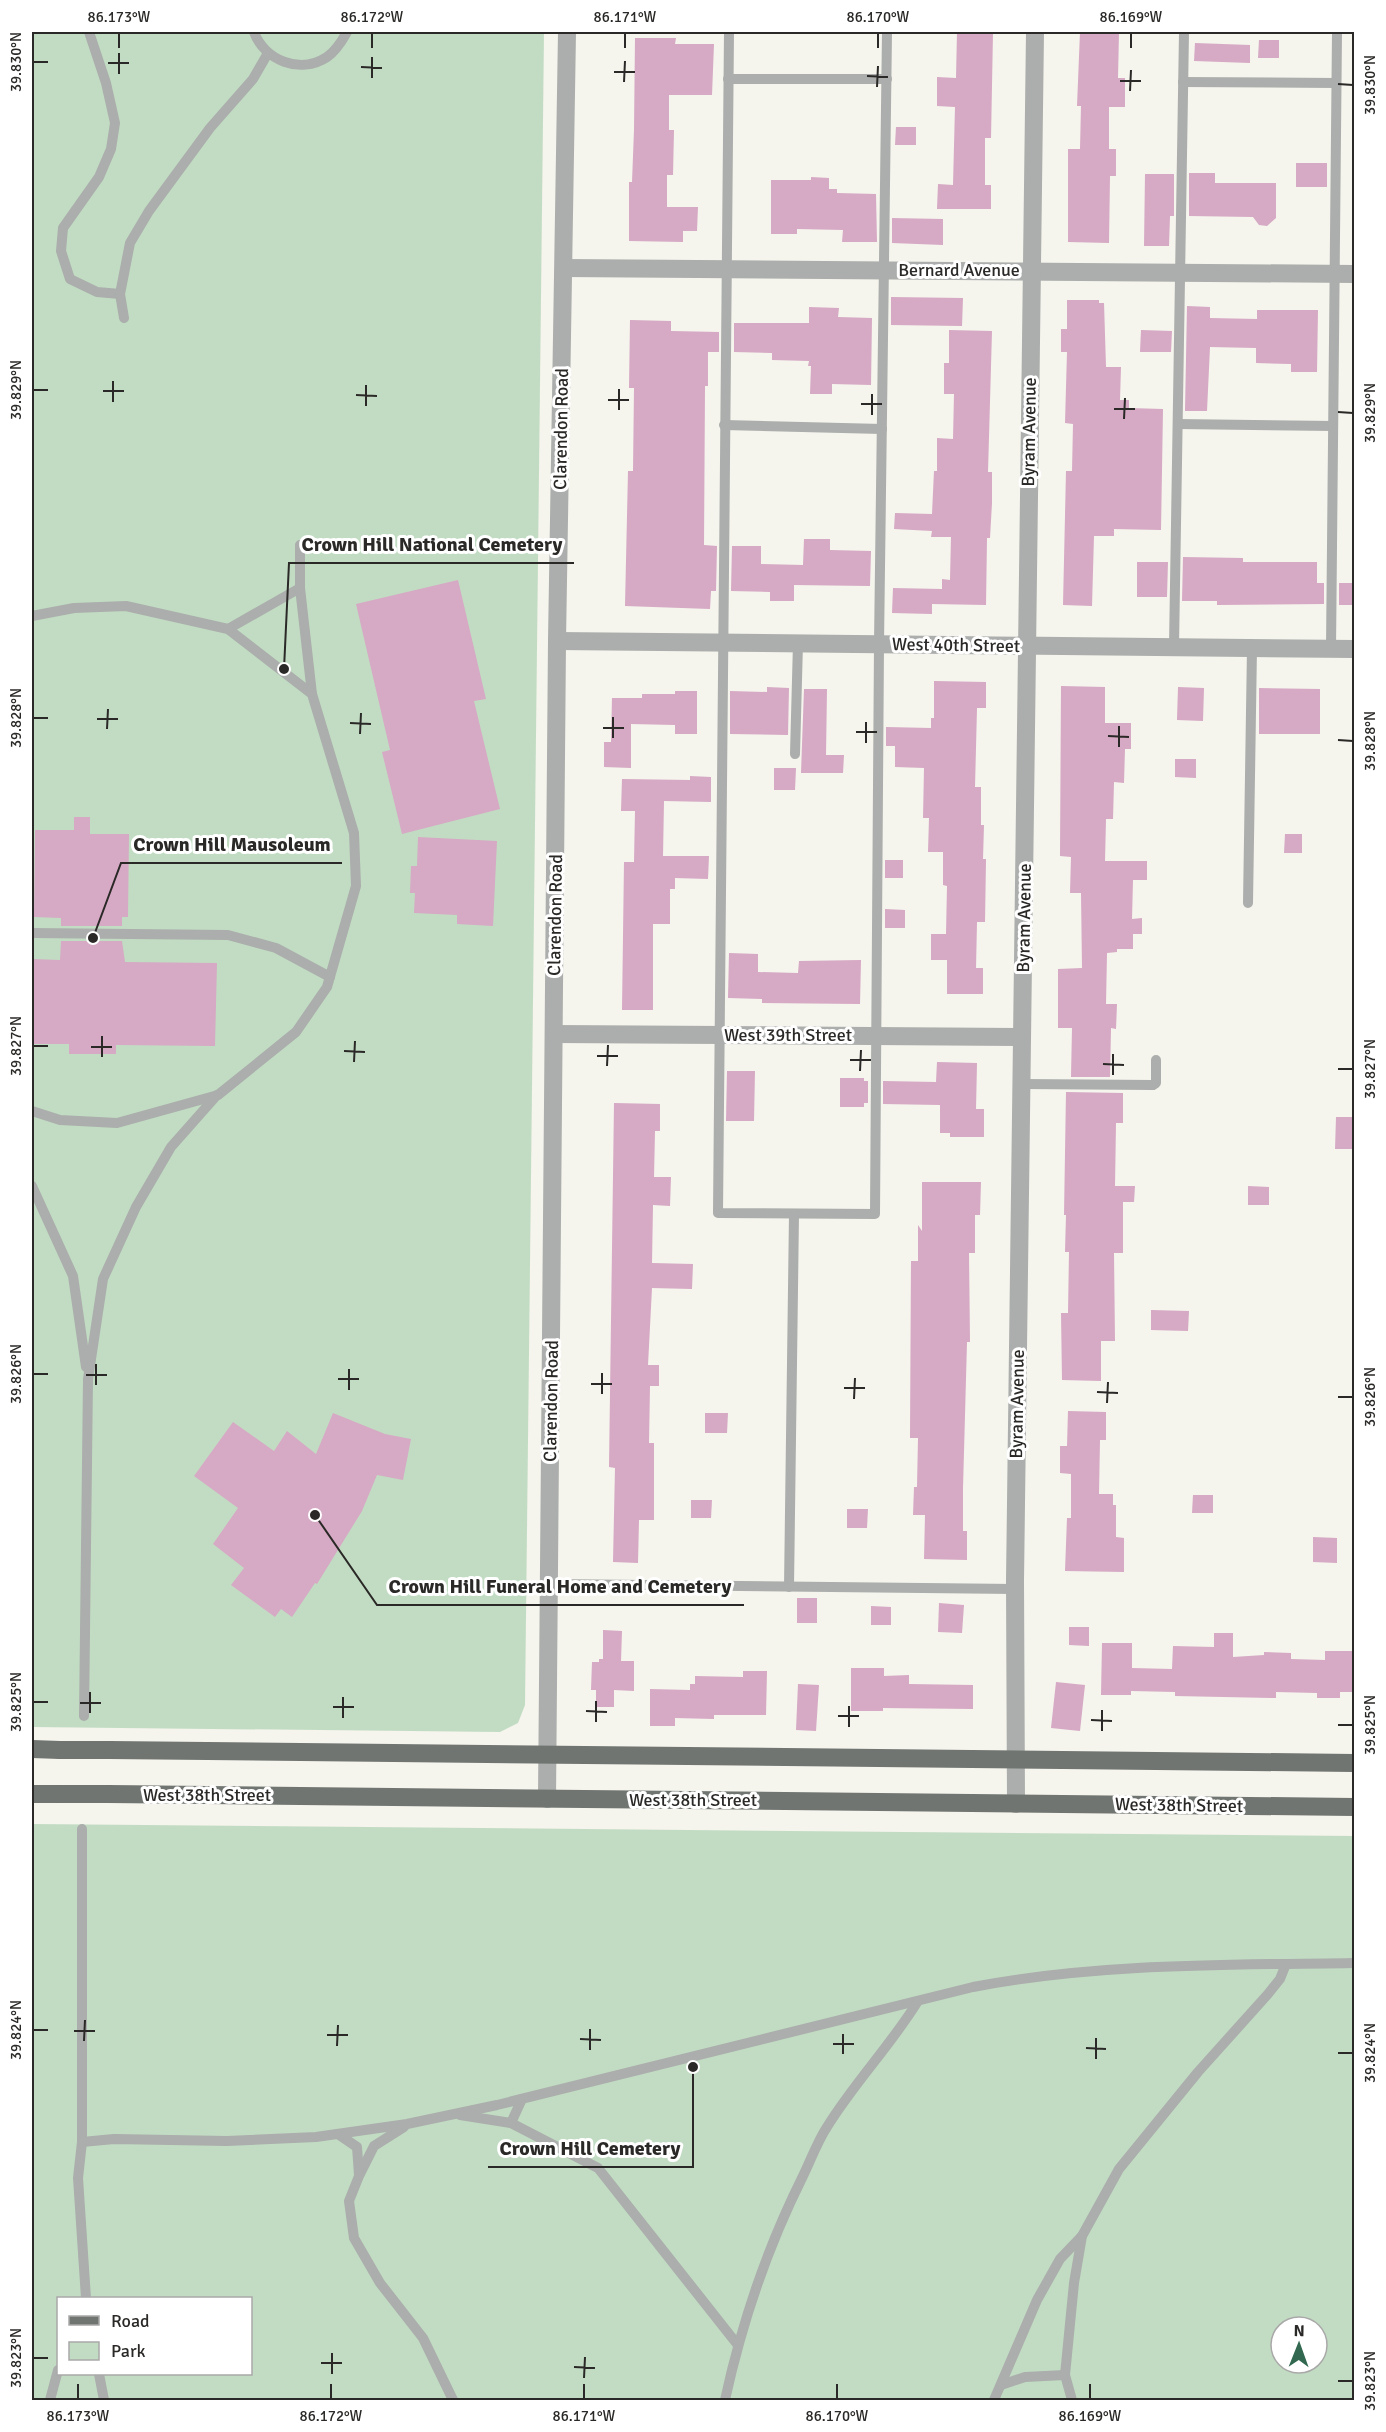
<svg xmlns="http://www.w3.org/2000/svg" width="1386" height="2432" viewBox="0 0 1386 2432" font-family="Signika,sans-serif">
	<rect width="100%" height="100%" fill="#f5f4ed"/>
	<!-- green -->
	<g fill="#c2dcc3" fill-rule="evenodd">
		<polygon points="32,32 544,32 525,1705 518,1723 500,1732 32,1727"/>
		<path d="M32,1824L1354,1836V2400H32ZM58,2298H250V2374H58ZM1281,2327H1317V2363H1281Z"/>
	</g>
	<!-- building -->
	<g fill="#d6a9c4">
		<polygon points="957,32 993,32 991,138 985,138 985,185 991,185 991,209 937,209 938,184 953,185 955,107 937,106 937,77 956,78"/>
		<polygon points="1080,32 1119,32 1118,78 1125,78 1125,107 1109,107 1109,149 1116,149 1116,176 1110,176 1109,243 1068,242 1068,149 1080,149 1081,106 1077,106"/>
		<polygon points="635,38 676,38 675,44 714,44 712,95 669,95 669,130 674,130 673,175 667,175 667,207 698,207 697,231 683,231 683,242 629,241 629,182 632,182 634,130"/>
		<polygon points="1259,40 1279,40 1279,58 1258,58"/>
		<polygon points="1195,43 1250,45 1250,63 1194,61"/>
		<polygon points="896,127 916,127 916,145 895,145"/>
		<rect x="1296" y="163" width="31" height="24"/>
		<polygon points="1189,173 1215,173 1215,183 1276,183 1276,218 1267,226 1259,225 1253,217 1189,216"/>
		<polygon points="1145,174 1174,174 1174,216 1170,216 1169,246 1144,246"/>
		<polygon points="811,177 829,178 829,189 837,189 837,193 876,194 877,242 842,242 843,230 797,229 797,234 771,234 771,180 811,180"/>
		<polygon points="892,218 943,219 943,245 892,243"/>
		<polygon points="891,297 963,298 962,326 891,325"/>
		<polygon points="1067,300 1099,300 1099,303 1104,303 1106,367 1121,367 1120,400 1129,400 1129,408 1163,409 1161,530 1114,529 1114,536 1094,536 1092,606 1063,605 1066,471 1072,471 1073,424 1065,423 1067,352 1061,352 1061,329 1067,329"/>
		<polygon points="1187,306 1210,307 1210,318 1257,319 1257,310 1318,310 1317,372 1291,372 1291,364 1256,363 1256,348 1210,347 1207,411 1185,411"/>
		<polygon points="809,307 839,308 838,317 872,318 871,385 832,384 832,394 810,394 811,366 808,366 809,361 772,360 772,353 734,352 734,323 809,323"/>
		<polygon points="630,320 671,321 671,331 719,332 719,352 708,352 708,386 705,386 704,545 717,546 716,591 711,591 710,609 625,606 628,471 633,471 634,388 629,388"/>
		<polygon points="949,330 992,331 988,472 992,472 992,503 990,538 987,538 986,605 932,604 932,614 892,613 893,588 942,589 942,579 950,580 951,537 931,537 932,531 894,529 895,513 932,514 934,471 937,471 937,438 953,439 954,394 944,394 944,363 949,363"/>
		<polygon points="1141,330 1172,331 1171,352 1140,352"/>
		<polygon points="804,539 830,539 830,550 871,551 870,586 794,585 794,601 770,601 770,592 731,591 732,546 761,546 761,564 803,565"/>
		<polygon points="1183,557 1243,558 1243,562 1317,562 1317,583 1324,583 1324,604 1217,605 1217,601 1182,601"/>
		<polygon points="1137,562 1168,562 1167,597 1137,597"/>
		<polygon points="458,580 486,699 474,701 500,809 402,834 382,752 390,750 356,604"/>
		<rect x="1339" y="583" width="15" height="22"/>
		<polygon points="934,681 986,682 986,708 977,708 975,787 981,787 981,825 984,825 983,859 986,859 985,922 977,922 976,968 983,968 983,994 947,994 947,960 931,960 931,934 946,934 947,886 943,885 943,852 928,852 929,818 923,818 924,768 895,767 895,746 886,746 886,727 931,728 931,718 934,718"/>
		<polygon points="1061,686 1105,687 1105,723 1131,723 1131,749 1125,749 1124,783 1114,782 1113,819 1106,819 1105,861 1147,861 1147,880 1133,880 1132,919 1142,918 1142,934 1133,934 1133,949 1117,949 1117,952 1107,953 1106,1004 1117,1004 1116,1029 1111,1028 1110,1077 1071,1077 1072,1028 1058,1028 1058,969 1082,968 1081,893 1070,893 1071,857 1060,856"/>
		<polygon points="767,687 789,688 788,735 730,734 730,691 767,692"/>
		<polygon points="1178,687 1204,688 1203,721 1177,720"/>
		<polygon points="1259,688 1320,689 1320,734 1259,734"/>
		<polygon points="804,689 827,689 826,755 844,755 843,773 801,773"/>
		<polygon points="675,691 697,691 697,734 675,734 675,725 631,724 631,768 604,767 604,742 611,742 612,698 642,698 642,694 675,694"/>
		<polygon points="1175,759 1196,759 1196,778 1175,777"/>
		<polygon points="774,768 796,768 795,790 774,790"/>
		<polygon points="690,776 711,777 711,802 664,801 663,856 709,856 708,879 675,878 675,889 670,889 670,924 653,924 653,1010 622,1010 624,862 634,862 635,811 621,811 622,779 690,780"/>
		<polygon points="74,817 90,817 90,834 129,834 128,917 122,917 122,926 61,926 61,918 34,917 35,830 74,830"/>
		<polygon points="1285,834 1302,834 1302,853 1284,853"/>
		<polygon points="418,837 497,841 493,926 457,924 457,915 414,913 415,893 410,893 411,866 417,866"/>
		<rect x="885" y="860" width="18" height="18"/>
		<polygon points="885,909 905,910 905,928 885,928"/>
		<polygon points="61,941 122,941 125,962 217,963 215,1046 116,1045 116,1054 69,1054 69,1044 32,1044 32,959 60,960"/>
		<polygon points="729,953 758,954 758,972 798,973 799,961 861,960 860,1004 762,1003 762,999 728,998"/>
		<polygon points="937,1062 977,1063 976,1109 984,1109 984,1137 950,1137 950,1133 940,1133 940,1105 883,1104 883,1081 936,1082"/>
		<polygon points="727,1071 755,1071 754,1121 726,1121"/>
		<polygon points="840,1078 864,1078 864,1081 868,1081 868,1103 864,1103 864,1107 840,1107"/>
		<polygon points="1066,1092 1123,1093 1123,1123 1116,1123 1115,1186 1135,1186 1134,1202 1123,1202 1123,1253 1114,1253 1115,1341 1101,1341 1101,1381 1062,1380 1061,1313 1068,1313 1069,1252 1065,1252 1066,1215 1064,1215"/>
		<polygon points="614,1103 660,1104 660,1131 655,1131 654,1177 671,1177 670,1206 653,1205 652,1263 693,1264 692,1289 652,1288 648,1365 659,1365 659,1386 650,1386 649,1443 654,1443 654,1520 639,1520 638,1563 613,1562 615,1468 609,1467"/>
		<polygon points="1336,1117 1354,1117 1354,1149 1335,1149"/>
		<polygon points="922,1182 981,1182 980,1215 975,1215 975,1253 969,1253 970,1342 967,1342 963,1488 963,1531 967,1531 967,1560 924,1559 925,1515 913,1515 914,1487 917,1487 918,1438 910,1438 911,1261 918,1261 918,1225 922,1231"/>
		<polygon points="1248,1186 1269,1187 1269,1205 1248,1205"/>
		<polygon points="1151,1310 1189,1311 1188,1331 1151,1330"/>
		<polygon points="1068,1411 1106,1412 1106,1440 1100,1440 1099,1494 1113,1494 1113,1505 1116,1505 1116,1537 1124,1538 1124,1572 1065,1571 1067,1518 1071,1518 1071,1474 1060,1473 1060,1446 1067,1446"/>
		<polygon points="333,1413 385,1434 411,1439 403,1480 377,1475 362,1511 317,1584 315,1583 292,1617 281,1609 275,1617 231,1585 244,1568 213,1544 238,1508 194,1476 233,1422 274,1451 287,1431 316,1454"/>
		<polygon points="705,1413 728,1413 727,1433 705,1433"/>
		<polygon points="1193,1495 1213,1495 1213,1513 1192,1513"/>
		<polygon points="691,1500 712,1500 711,1518 691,1518"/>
		<polygon points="847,1509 868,1509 867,1528 847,1528"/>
		<polygon points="1313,1537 1337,1538 1337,1563 1313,1562"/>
		<rect x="797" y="1598" width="20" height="25"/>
		<polygon points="939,1603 964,1605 962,1633 938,1632"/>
		<polygon points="871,1606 891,1607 891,1625 871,1625"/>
		<polygon points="1069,1627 1089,1627 1089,1646 1069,1645"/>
		<polygon points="603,1630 622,1631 621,1661 634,1661 634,1691 614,1690 614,1707 596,1707 596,1690 591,1690 592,1662 599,1662 599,1659 603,1659"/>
		<polygon points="1214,1633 1233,1633 1233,1657 1264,1655 1264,1652 1291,1653 1291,1659 1325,1660 1325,1651 1354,1651 1354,1692 1340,1692 1340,1698 1317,1698 1317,1693 1276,1692 1276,1698 1175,1696 1175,1692 1131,1691 1131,1695 1101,1695 1102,1643 1132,1643 1132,1668 1172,1669 1173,1646 1214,1647"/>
		<polygon points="851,1668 884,1668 884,1676 909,1675 909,1684 973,1685 973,1709 883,1708 883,1711 851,1711"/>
		<polygon points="743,1671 767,1671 766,1715 714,1715 714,1719 675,1718 675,1726 650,1726 650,1689 690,1690 690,1684 695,1684 695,1676 743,1677"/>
		<polygon points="1056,1682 1085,1685 1080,1731 1051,1728"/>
		<polygon points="798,1684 819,1685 816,1731 796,1730"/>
	</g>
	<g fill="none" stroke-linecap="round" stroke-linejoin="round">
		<!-- service -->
		<g stroke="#abaeac" stroke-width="10">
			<polyline points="89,32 106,83 115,123 111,149 99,177 63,228 61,251 70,279 97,292 120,294"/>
			<path d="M254,32C264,60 300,75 327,57C336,51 342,41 347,32"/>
			<polyline points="729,32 718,1213 875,1214 879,644 887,32"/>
			<polyline points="728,79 887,79"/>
			<polyline points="1183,82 1336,83"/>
			<polyline points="124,318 120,294 130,243 149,211 210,128 253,79 268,53"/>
			<polyline points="1178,424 1333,426"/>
			<polyline points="724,425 882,429"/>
			<polyline points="300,545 300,588 312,694"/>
			<polyline points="32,616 74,608 126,606 228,629 312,694 354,833 356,886 327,987 296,1032 218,1095 117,1123 60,1120 32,1111"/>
			<polyline points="228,629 300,588"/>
			<polyline points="1174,647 1184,32"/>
			<polyline points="1331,649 1337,32"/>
			<polyline points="795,754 798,643"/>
			<polyline points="1248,903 1252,648"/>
			<polyline points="32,933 228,935 276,948 330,977"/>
			<polyline points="1022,1084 1153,1085 1156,1083 1156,1060"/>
			<polyline points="32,1186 73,1276 86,1367"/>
			<polyline points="549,1584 1015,1589"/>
			<polyline points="789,1587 794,1214"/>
			<polyline points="84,1716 88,1379 103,1279 136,1207 171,1147 217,1095"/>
			<polyline points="82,1829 82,2142 78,2178 86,2298"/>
			<polyline points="460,2115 511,2123 598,2168 737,2344"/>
			<polyline points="511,2123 522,2099"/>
			<polyline points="404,2127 374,2146 359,2176 349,2201 354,2238 380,2283 423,2338 453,2400"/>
			<polyline points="338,2134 357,2147 359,2175"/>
			<path d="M82,2142L114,2139L227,2141L316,2137L407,2124L497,2105L973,1987C1098,1963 1228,1965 1354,1963"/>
			<polyline points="99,2374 104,2400"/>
			<polyline points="1001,2385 1025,2377 1065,2375"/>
			<polyline points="50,2400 58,2370"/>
			<path d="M725,2400C742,2322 767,2248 803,2176C811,2160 817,2142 827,2127C854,2083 891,2045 918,2001"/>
			<polyline points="994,2400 1037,2300 1060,2259 1082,2236"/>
			<polyline points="1072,2400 1065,2375 1074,2283 1082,2236 1119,2169 1198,2072 1268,1994 1280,1979 1286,1964"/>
		</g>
		<!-- minor -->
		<g stroke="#abaeac" stroke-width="18">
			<polyline points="564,268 1354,274"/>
			<polyline points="557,641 1354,649"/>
			<polyline points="554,1034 1022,1037"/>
			<polyline points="1016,1804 1015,1581 1035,32"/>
		</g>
		<!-- tertiary -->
		<polyline stroke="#abaeac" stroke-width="18" points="547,1799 557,641 567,32"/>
		<!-- primary -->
		<g stroke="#707571" stroke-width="18">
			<polyline points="32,1749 60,1750"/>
			<polyline points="109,1750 1354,1763"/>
			<polyline points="32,1794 60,1794"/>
			<polyline points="108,1794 1354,1807"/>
		</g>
		<!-- primary-bridge -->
		<g stroke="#707571" stroke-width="18">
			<polyline points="60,1750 109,1750"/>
			<polyline points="60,1794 108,1794"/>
		</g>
	</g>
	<!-- ticks -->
	<path fill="none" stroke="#2a2927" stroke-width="2" d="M119,48V33M372,48V33M625,48V33M878,48V33M1131,48V33M33,62H48M108,63H129M361,67L382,68M614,72H635M119,74V53M867,76L888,77M372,78V57M1120,81H1141M624,82L625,61M1338,84L1353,85M877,87L878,66M1130,91L1131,70M33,390H48M103,391H124M356,395L377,396M608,400H629M113,402V381M861,404H882M366,406V385M1114,409H1135M619,410V389M1338,412L1353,413M872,415V394M1124,419L1125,398M33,718H48M97,719H118M350,723L371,724M603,728H624M107,729L108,709M856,732H877M360,734L361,713M1108,736L1129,737M613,738V717M1338,740L1353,741M866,743V722M1119,747V726M33,1046H48M91,1047H112M344,1051L365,1052M597,1056H618M102,1057V1036M850,1060H871M354,1062L355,1041M1103,1064L1124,1065M607,1066L608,1045M1338,1069H1353M860,1071L861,1050M1113,1075V1054M33,1374H48M86,1375H107M338,1379H359M591,1384H612M96,1385V1364M844,1388H865M349,1390V1369M1097,1392L1118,1393M602,1394V1373M1338,1397H1353M854,1399L855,1378M1107,1403L1108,1382M33,1702H48M80,1703H101M333,1707H354M586,1711L607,1712M90,1713V1692M838,1716H859M343,1718V1697M1091,1720L1112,1721M596,1722V1701M1338,1725H1353M849,1727V1706M1102,1731V1710M33,2030H48M74,2031H95M327,2035H348M580,2039L601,2040M84,2041L85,2020M833,2044H854M337,2046L338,2025M1086,2048L1106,2049M590,2050V2029M1338,2053H1353M843,2054V2034M1096,2059V2038M33,2358H48M321,2363H342M574,2367L595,2368M332,2374V2353M584,2378L585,2357M1338,2381H1353M78,2399V2384M331,2399V2384M584,2399V2384M837,2399V2384M1090,2399V2384"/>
	<g text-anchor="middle" stroke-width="6" stroke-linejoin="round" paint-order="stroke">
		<!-- street labels -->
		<g font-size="18" fill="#2a2927" stroke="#fff">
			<text x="959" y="276">Bernard Avenue</text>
			<text transform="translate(561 429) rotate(-89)" y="6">Clarendon Road</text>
			<text transform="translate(1029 432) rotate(-89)" y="6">Byram Avenue</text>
			<text transform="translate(956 645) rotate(1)" y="6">West 40th Street</text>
			<text transform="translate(555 915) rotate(-89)" y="6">Clarendon Road</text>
			<text transform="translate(1024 918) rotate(-89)" y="6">Byram Avenue</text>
			<text x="788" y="1041">West 39th Street</text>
			<text transform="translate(551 1401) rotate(-89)" y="6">Clarendon Road</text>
			<text transform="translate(1017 1404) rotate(-89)" y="6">Byram Avenue</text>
			<text x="207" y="1801">West 38th Street</text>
			<text x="693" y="1806">West 38th Street</text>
			<text transform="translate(1179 1805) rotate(1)" y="6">West 38th Street</text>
		</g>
	</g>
	<!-- callouts -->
	<path fill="none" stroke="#2a2927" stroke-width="2" d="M284 669L289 563H574M93 938L121 863H342M315 1515L377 1605H744M693 2067L693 2167H488"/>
	<g fill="#2a2927" stroke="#fff" stroke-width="2">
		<circle cx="284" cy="669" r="6"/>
		<circle cx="93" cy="938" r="6"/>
		<circle cx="315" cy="1515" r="6"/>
		<circle cx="693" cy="2067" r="6"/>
	</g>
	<g font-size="20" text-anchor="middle" font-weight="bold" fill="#2a2927" stroke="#fff" stroke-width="6" stroke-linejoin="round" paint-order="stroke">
		<text x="432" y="551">Crown Hill National Cemetery</text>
		<text x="232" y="851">Crown Hill Mausoleum</text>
		<text x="560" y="1593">Crown Hill Funeral Home and Cemetery</text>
		<text x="590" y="2155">Crown Hill Cemetery</text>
	</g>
	<!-- border -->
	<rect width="1386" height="2432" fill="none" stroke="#ffffff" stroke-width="66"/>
	<!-- legend -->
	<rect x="57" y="2297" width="195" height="78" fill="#ffffff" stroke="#aaa9a9" stroke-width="1.5"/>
	<rect x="69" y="2316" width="30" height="9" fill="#707571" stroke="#aaa9a9" stroke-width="1.5"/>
	<text x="111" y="2327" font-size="18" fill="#2a2927">Road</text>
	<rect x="69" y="2342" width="30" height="18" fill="#c2dcc3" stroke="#aaa9a9" stroke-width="1.5"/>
	<text x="111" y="2357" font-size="18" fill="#2a2927">Park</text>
	<!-- north arrow -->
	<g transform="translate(1299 2345) rotate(1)"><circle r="28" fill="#ffffff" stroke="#aaa9a9" stroke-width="1.5"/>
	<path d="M0-4.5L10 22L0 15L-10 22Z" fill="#31684f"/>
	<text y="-9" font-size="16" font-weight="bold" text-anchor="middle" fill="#2a2927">N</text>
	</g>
	<rect x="33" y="33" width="1320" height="2366" fill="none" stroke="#2a2927" stroke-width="2"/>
	<g font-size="15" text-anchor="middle" fill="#2a2927">
		<text x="119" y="22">86.173°W</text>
		<text x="372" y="22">86.172°W</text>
		<text x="625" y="22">86.171°W</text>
		<text x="878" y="22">86.170°W</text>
		<text x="1131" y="22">86.169°W</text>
		<text transform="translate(16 62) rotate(-90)" y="5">39.830°N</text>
		<text transform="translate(1370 85) rotate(-90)" y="5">39.830°N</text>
		<text transform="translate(16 390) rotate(-90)" y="5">39.829°N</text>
		<text transform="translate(1370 413) rotate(-90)" y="5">39.829°N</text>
		<text transform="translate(16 718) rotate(-90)" y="5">39.828°N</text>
		<text transform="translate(1370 741) rotate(-90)" y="5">39.828°N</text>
		<text transform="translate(16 1046) rotate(-90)" y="5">39.827°N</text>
		<text transform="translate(1370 1069) rotate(-90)" y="5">39.827°N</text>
		<text transform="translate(16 1374) rotate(-90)" y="5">39.826°N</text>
		<text transform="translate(1370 1397) rotate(-90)" y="5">39.826°N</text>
		<text transform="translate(16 1702) rotate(-90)" y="5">39.825°N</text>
		<text transform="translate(1370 1725) rotate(-90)" y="5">39.825°N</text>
		<text transform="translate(16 2030) rotate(-90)" y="5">39.824°N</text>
		<text transform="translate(1370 2053) rotate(-90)" y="5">39.824°N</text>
		<text transform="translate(16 2358) rotate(-90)" y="5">39.823°N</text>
		<text transform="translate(1370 2381) rotate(-90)" y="5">39.823°N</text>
		<text x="78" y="2421">86.173°W</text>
		<text x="331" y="2421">86.172°W</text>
		<text x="584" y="2421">86.171°W</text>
		<text x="837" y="2421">86.170°W</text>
		<text x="1090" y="2421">86.169°W</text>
	</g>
</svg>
